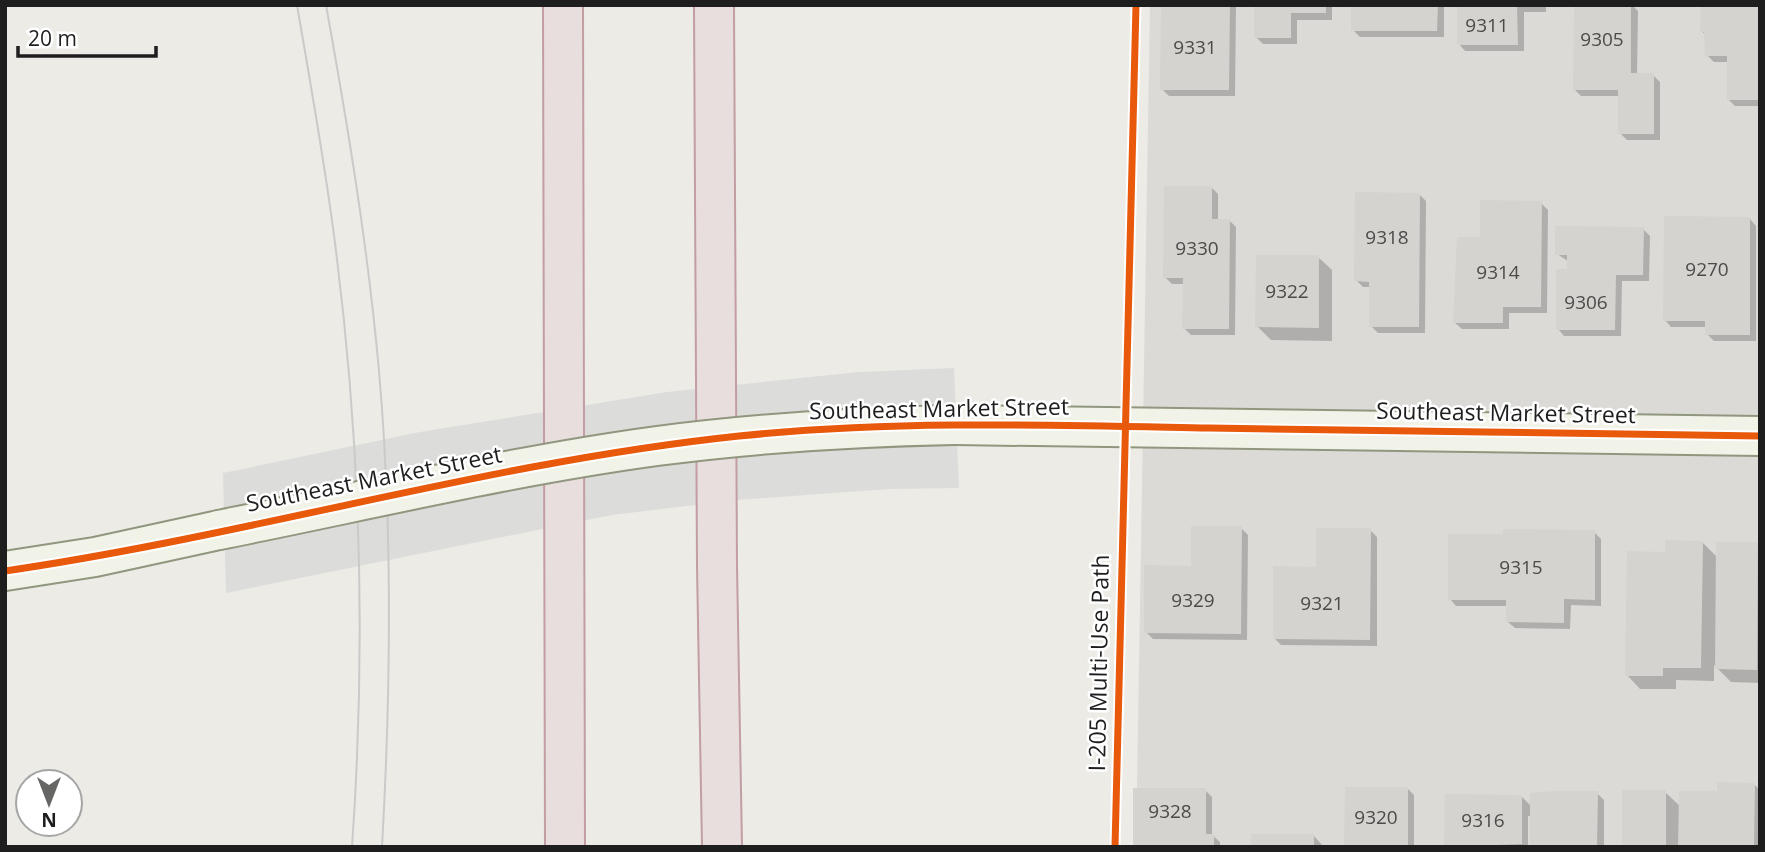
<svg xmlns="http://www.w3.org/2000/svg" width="1765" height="852" viewBox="0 0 1765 852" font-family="'Open Sans',sans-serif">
	<rect width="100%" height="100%" fill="#ecebe6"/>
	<!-- residential -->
	<polygon fill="#dbdad7" points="1150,5 1760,5 1760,847 1136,847"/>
	<!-- pier -->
	<polygon fill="#dcdcda" points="954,368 959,488 889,489 736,500 612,515 226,593 223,473 420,432 667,392 859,372"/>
	<!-- shadow -->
	<g fill="#0003">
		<polygon points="1163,5 1236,5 1235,96 1169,96 1162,89"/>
		<polygon points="1256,5 1332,5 1332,20 1297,20 1297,44 1263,44 1256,37"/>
		<polygon points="1353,5 1444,5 1444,37 1360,37 1353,30"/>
		<polygon points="1458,5 1546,5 1546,12 1524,12 1524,51 1465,51 1459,44"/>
		<polygon points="1576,5 1632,5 1638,11 1637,75 1653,75 1660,82 1660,140 1627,140 1620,133 1620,96 1581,96 1574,89"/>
		<polygon points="1760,5 1760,106 1735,106 1728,99 1728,62 1714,62 1707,55 1706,36 1702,31"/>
		<polygon points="1211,187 1218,194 1218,220 1229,220 1236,227 1235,335 1191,335 1184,328 1185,284 1172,284 1165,277"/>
		<polygon points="1419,194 1426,201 1425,333 1378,333 1371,326 1371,287 1363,287 1356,280"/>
		<polygon points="1541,203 1548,210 1547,313 1509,313 1509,329 1462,329 1455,323 1481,239"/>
		<polygon points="1750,219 1756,226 1756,341 1714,341 1707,334 1707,327 1671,327 1665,320"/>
		<polygon points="1643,229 1650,236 1649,281 1622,281 1621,336 1564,336 1558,329 1568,261 1557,254"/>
		<polygon points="1318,257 1332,270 1332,341 1271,340 1257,326"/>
		<polygon points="1241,528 1248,535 1247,640 1153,639 1146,632 1193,568"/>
		<polygon points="1370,530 1377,537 1377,646 1281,645 1274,638 1318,569"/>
		<polygon points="1594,532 1601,539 1601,606 1571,605 1570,629 1515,628 1508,622 1507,606 1456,606 1450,599"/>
		<polygon points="1702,542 1718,558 1757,544 1760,547 1760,683 1731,682 1714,665 1714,681 1676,680 1676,689 1640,689 1627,675 1667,553"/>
		<polygon points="1755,785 1760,790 1760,847 1624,847 1665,792 1680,806"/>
		<polygon points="1407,788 1414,795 1414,847 1346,847"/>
		<polygon points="1205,790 1212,797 1212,835 1220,842 1220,847 1135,847"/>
		<polygon points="1597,793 1604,800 1604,847 1532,847 1532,816 1528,816 1528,847 1446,847 1522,797 1532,807"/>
		<polygon points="1314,836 1324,847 1253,847"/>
	</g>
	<!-- building -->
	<g fill="#d4d3cf">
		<polygon points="1161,5 1230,5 1229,90 1160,90"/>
		<polygon points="1254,5 1326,5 1326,13 1291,13 1291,38 1254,38"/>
		<polygon points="1351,5 1438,5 1437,31 1351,31"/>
		<polygon points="1457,5 1517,5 1518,45 1457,45"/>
		<polygon points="1574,5 1631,5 1631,73 1654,73 1654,134 1618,134 1618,90 1573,90"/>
		<polygon points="1701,5 1760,5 1760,100 1727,100 1727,56 1705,56 1704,32 1700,32"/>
		<polygon points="1164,186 1212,186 1212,219 1230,219 1229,329 1182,329 1183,278 1163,278"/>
		<polygon points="1355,192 1420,193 1419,327 1369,327 1369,282 1354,281"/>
		<polygon points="1480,200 1542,201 1541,307 1503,307 1503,323 1453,323 1457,237 1480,237"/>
		<polygon points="1664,216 1750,217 1750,335 1705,335 1705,321 1663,321"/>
		<polygon points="1555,226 1644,227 1643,275 1616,275 1615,330 1556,330 1556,269 1567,269 1567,255 1555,255"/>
		<polygon points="1256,255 1319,255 1319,328 1255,327"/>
		<polygon points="1191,526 1242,526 1241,634 1144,633 1144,565 1191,566"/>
		<polygon points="1316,528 1371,528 1370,640 1273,639 1273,566 1316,567"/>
		<polygon points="1503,529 1595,530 1595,600 1564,599 1564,623 1506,622 1506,600 1448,600 1448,534 1503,534"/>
		<polygon points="1665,540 1703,541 1701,668 1663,668 1663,676 1625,676 1627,551 1665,552"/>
		<polygon points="1716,542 1758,542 1757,670 1715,669"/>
		<polygon points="1717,782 1755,783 1754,847 1678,847 1679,791 1717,791"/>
		<polygon points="1345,787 1408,787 1408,847 1344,847"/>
		<polygon points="1133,788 1206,788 1206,834 1214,834 1214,847 1133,847"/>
		<rect x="1622" y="790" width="44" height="57"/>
		<polygon points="1554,791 1598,791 1597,847 1530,847 1530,793"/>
		<polygon points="1445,794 1522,795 1522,844 1444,847"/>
		<rect x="1251" y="834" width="63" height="13"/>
	</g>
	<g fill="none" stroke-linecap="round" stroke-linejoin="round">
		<defs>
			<g id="secondary">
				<polyline points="954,425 1760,436"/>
				<polyline points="5,571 95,557 219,530"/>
			</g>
			<g id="highway">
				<polyline points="563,5 565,847"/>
				<polyline points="714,5 717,566 722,847"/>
			</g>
		</defs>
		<!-- secondary casing -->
		<use href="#secondary" stroke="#91967e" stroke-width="42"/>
		<!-- highway casing -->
		<use href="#highway" stroke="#c29da2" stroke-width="42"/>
		<!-- secondary -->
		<use href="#secondary" stroke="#f1f3e9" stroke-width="38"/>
		<!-- highway -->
		<use href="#highway" stroke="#e9dede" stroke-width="38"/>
		<!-- tram -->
		<g stroke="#cacac9" stroke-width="2">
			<path d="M297,5C311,87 326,169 336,251C361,448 366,648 352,847"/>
			<path d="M326,5C348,127 368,248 379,371C393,530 391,688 382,847"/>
		</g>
		<defs>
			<path id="secondary-bridge" d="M219,530C365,501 510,466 657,446C756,433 854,427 954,425"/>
		</defs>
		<!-- secondary-bridge casing -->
		<use href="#secondary-bridge" stroke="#91967e" stroke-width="42" stroke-linecap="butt"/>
		<!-- secondary-bridge -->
		<use href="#secondary-bridge" stroke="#f1f3e9" stroke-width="38"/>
		<defs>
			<g id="cycleway">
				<path d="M5,571C251,535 491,462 739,436C895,420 1052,425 1209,428C1393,431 1576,433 1760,436"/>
				<polyline points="1115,847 1136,5"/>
			</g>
		</defs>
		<!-- cycleway casing -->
		<use href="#cycleway" stroke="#fff" stroke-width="11"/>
		<!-- cycleway -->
		<use href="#cycleway" stroke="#e8590c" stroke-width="7"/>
	</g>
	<g text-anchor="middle" stroke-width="5" stroke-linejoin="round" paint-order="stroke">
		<!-- number labels -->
		<g font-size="19" fill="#4c4b4a">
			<text x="1487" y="32">9311</text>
			<text x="1602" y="46">9305</text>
			<text x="1195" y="54">9331</text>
			<text x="1387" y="244">9318</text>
			<text x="1197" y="255">9330</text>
			<text x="1707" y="276">9270</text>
			<text x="1498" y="279">9314</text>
			<text x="1287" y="298">9322</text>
			<text x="1586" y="309">9306</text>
			<text x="1521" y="574">9315</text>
			<text x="1193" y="607">9329</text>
			<text x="1322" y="610">9321</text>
			<text x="1170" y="818">9328</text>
			<text x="1376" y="824">9320</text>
			<text x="1483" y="827">9316</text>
		</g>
		<!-- street labels -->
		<g font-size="23" fill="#1e1e1e" stroke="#fff">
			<text transform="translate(939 409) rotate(-1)" y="8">Southeast Market Street</text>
			<text transform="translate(1506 413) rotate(1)" y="8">Southeast Market Street</text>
			<text transform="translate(374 479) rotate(-11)" y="8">Southeast Market Street</text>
			<text transform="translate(1099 663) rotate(-89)" y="8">I-205 Multi-Use Path</text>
		</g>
	</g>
	<!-- border -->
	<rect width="1765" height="852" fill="none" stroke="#1e1e1e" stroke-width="14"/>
	<!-- north arrow -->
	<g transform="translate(49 803) rotate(180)"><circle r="33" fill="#ffffff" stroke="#a5a5a5" stroke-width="2"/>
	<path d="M0-5L12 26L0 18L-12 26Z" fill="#666664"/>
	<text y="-10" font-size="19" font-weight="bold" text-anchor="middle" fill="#1e1e1e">N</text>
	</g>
	<!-- scale -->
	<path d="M18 46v10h138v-10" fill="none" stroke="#1e1e1e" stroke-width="3.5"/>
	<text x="28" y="46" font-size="21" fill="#1e1e1e" stroke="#ffffff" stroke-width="5" paint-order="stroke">20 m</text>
</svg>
